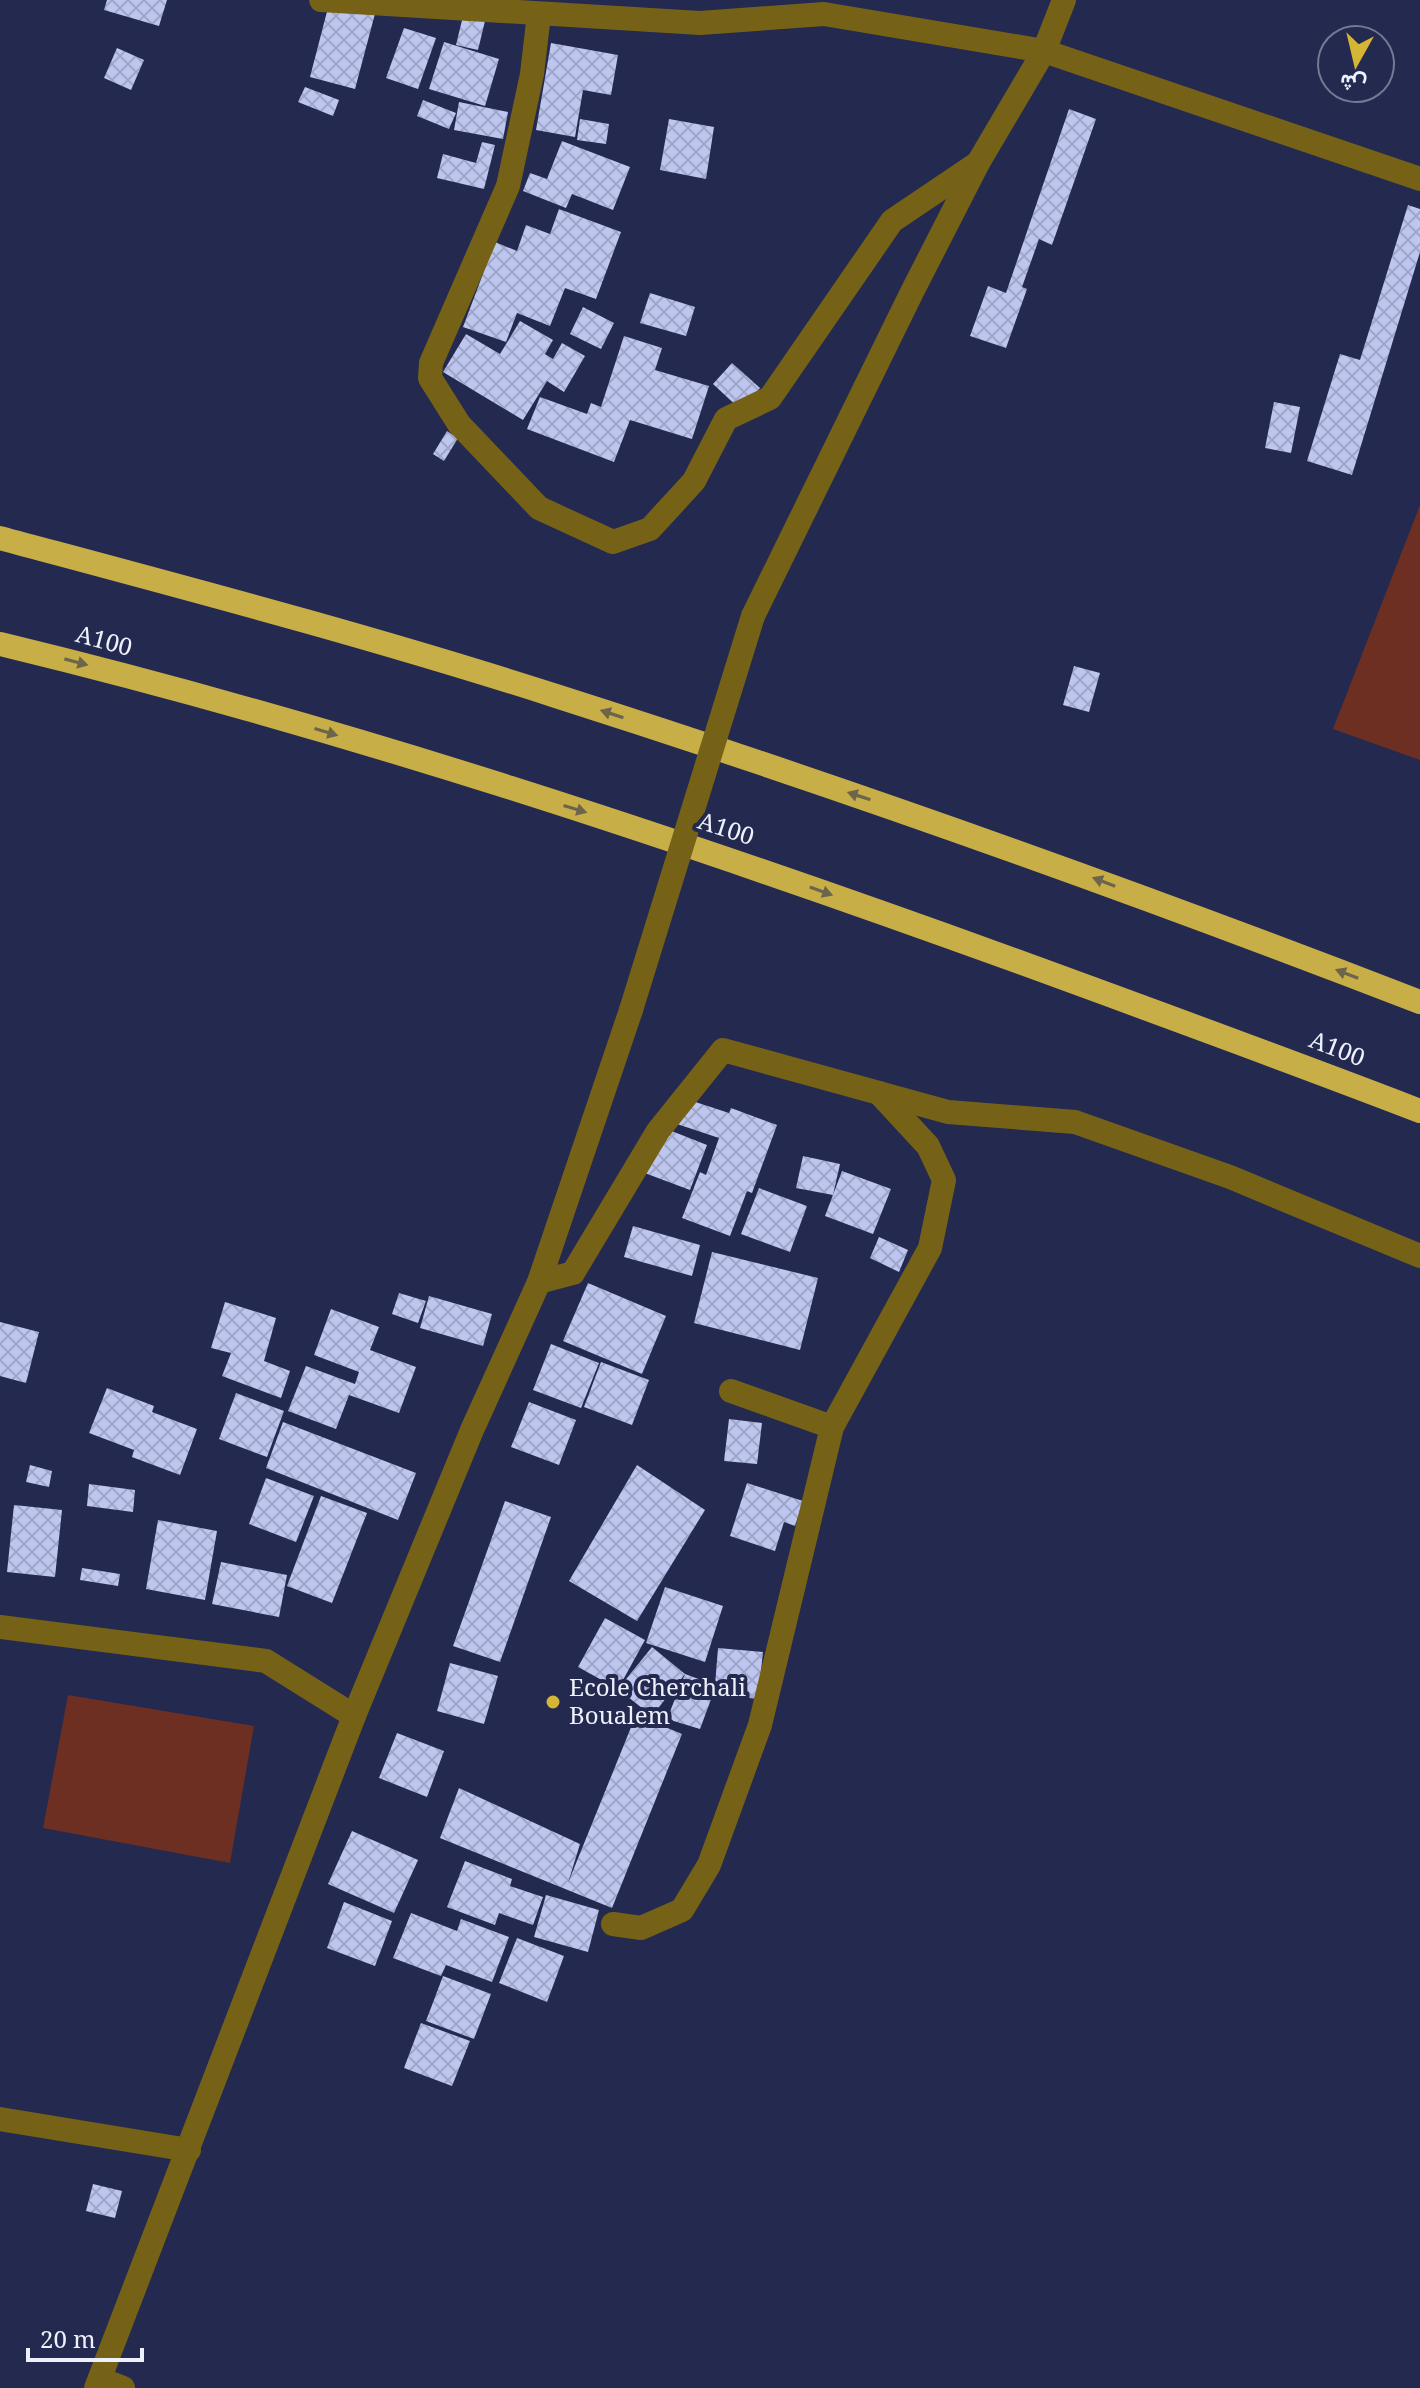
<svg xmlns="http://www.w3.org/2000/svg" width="1420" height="2388" viewBox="0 0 1420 2388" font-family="'Noto Serif',Vazirmatn,serif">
	<defs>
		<pattern id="building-cross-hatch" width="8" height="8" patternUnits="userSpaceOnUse" patternTransform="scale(2)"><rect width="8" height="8" fill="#bdc6f0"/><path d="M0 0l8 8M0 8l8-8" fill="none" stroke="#a0a6c7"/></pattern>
	</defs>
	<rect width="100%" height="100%" fill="#23294f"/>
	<!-- green -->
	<g fill="#6c2f21">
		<polygon points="1420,505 1420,760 1333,729"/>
		<polygon points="68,1695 254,1726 230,1863 43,1828"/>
	</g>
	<!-- building -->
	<g fill="url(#building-cross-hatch)">
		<polygon points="107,0 167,0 159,26 104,10"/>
		<polygon points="330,0 376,10 355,89 310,77"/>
		<polygon points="463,16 485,21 478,50 456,45"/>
		<polygon points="404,28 436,38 418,89 386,78"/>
		<polygon points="444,42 499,59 485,106 429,89"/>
		<polygon points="551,43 618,55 611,95 583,90 575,137 536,130"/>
		<polygon points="117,48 144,60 131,90 104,78"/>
		<polygon points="305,87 339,100 333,116 298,102"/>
		<polygon points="423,100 456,113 449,129 417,116"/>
		<polygon points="459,102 508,112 503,139 454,130"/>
		<polygon points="1069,109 1096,119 1052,245 1039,239 1022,287 1027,289 1006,348 970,336 988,286 1006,293"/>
		<polygon points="580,119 609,124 606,144 577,140"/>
		<polygon points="669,119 714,127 706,179 660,170"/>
		<polygon points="562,141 630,167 613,210 572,194 566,208 523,191 530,173 547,179"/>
		<polygon points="482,142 495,145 484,189 437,178 443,154 476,163"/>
		<polygon points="1408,205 1420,209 1420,252 1352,475 1307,461 1340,354 1360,360"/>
		<polygon points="559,209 621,232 596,299 565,288 550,326 517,313 506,342 463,327 495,242 517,251 526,225 550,234"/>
		<polygon points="650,293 695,307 686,336 640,323"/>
		<polygon points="583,307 614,323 601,349 570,334"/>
		<polygon points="520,321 553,340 545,354 553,359 562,343 585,356 564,392 547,381 523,420 443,372 466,334 500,354"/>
		<polygon points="624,336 662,348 655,370 709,386 692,439 630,420 614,462 527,429 540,397 587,414 591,403 601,407"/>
		<polygon points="732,363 760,388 741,410 713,384"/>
		<polygon points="1274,402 1300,407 1291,453 1265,448"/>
		<polygon points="447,431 458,438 444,461 433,454"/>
		<polygon points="1074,666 1100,673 1089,712 1063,705"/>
		<polygon points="674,1095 729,1113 731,1108 777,1125 752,1193 747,1191 730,1236 682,1218 700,1172 706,1175 719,1138 665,1120"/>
		<polygon points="659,1126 707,1145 690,1190 642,1172"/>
		<polygon points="803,1156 840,1164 833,1195 796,1188"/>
		<polygon points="842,1171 891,1189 873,1234 825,1216"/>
		<polygon points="759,1188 807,1206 790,1252 741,1234"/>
		<polygon points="633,1226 700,1245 692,1276 624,1257"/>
		<polygon points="879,1237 908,1250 899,1272 870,1258"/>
		<polygon points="712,1252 818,1278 800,1350 694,1323"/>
		<polygon points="588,1283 666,1316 642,1374 563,1341"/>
		<polygon points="399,1293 426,1301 418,1323 392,1314"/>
		<polygon points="429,1296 492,1314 483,1346 420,1328"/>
		<polygon points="225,1302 276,1318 264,1361 290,1371 281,1398 222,1376 231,1353 211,1348"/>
		<polygon points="331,1309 379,1327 370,1350 416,1367 399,1413 349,1395 336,1429 288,1411 306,1366 355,1384 359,1372 314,1355"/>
		<polygon points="0,1322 39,1332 26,1383 0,1376"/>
		<polygon points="551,1344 599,1363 581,1408 533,1390"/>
		<polygon points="601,1362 649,1380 632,1425 584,1407"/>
		<polygon points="107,1388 154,1406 152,1412 197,1429 180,1475 132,1457 134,1450 89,1433"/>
		<polygon points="236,1393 284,1411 267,1457 219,1439"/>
		<polygon points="529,1402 576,1420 559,1465 511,1447"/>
		<polygon points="729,1419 762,1423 757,1464 724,1461"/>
		<polygon points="283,1422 416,1473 398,1520 266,1468"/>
		<polygon points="30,1465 52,1471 49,1487 26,1482"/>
		<polygon points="637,1465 705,1510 637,1621 569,1581"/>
		<polygon points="266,1478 314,1496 296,1542 249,1524"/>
		<polygon points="747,1483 803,1501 795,1526 784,1522 775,1551 730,1536"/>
		<polygon points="89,1484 135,1490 133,1512 87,1506"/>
		<polygon points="321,1496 367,1513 332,1603 287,1586"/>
		<polygon points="505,1501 551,1517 500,1662 453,1646"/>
		<polygon points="14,1505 62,1510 55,1577 7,1572"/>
		<polygon points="158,1520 217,1531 205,1600 146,1589"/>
		<polygon points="221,1562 287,1575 279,1617 212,1604"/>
		<polygon points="82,1568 120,1574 118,1586 80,1580"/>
		<polygon points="665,1587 723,1606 705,1662 646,1643"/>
		<polygon points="605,1618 645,1640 618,1689 652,1647 685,1674 715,1685 718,1648 763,1652 758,1699 713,1694 700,1729 667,1719 685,1674 652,1716 618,1689 578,1667"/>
		<polygon points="450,1663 498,1676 484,1724 437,1711"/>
		<polygon points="636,1715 682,1734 612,1908 440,1838 459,1788 580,1844 568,1883"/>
		<polygon points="397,1733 444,1751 427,1797 379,1778"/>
		<polygon points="352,1831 418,1860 394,1913 328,1884"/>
		<polygon points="465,1861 512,1879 510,1886 543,1897 533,1925 499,1913 495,1925 447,1907"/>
		<polygon points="546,1895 599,1910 588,1952 534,1937"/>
		<polygon points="344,1902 392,1921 375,1966 327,1948"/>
		<polygon points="411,1913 457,1931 461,1919 509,1937 492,1982 446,1965 441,1976 393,1958"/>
		<polygon points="517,1938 564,1956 547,2002 499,1983"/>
		<polygon points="443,1976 491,1994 474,2039 426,2021"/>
		<polygon points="421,2023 470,2041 452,2086 404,2068"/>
		<polygon points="93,2184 122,2191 115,2218 86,2211"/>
	</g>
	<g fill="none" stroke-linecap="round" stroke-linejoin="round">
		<!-- minor -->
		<g stroke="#756217" stroke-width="24">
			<polyline points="321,0 700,23 824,14 1044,51 1420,179"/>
			<polyline points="539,14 532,74 508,186 431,363 430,378 459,424 539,508 613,542 650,529 694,481 726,419 770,398 892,221 978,163"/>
			<polyline points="753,616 912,292 978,163 1044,51 1064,0"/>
			<polyline points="539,1282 573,1273 658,1131 723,1050 948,1112 1075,1122 1230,1177 1420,1256"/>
			<polyline points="731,1391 832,1427"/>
			<polyline points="0,1627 266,1661 354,1716 96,2388"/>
			<polyline points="354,1716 472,1430 539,1282 631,1010"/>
			<polyline points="613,1924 641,1928 682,1910 709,1865 760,1725 832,1427 930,1248 944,1180 928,1146 879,1093"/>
			<polyline points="0,2119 189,2150"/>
			<polyline points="100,2379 123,2388"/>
		</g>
		<!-- highway -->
		<g stroke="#c8ae47" stroke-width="24">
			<path d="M0,538C186,588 373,637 556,696C848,789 1135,892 1420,1002"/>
			<path d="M0,644C343,727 680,839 1011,959C1148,1009 1285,1059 1420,1111"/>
		</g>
		<!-- minor-bridge -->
		<polyline stroke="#756217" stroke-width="24" points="631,1010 753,616"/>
	</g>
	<!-- one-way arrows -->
	<defs><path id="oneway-solid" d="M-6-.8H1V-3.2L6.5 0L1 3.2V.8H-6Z" transform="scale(2)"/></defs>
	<g fill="#6d654b">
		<use href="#oneway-solid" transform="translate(76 662) rotate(15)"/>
		<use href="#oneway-solid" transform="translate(612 714) rotate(-162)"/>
		<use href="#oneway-solid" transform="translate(326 732) rotate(17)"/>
		<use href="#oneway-solid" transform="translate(859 796) rotate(-162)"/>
		<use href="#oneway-solid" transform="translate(575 809) rotate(17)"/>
		<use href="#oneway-solid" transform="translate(1104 882) rotate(-159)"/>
		<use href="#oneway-solid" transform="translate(821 891) rotate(20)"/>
		<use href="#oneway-solid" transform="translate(1347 974) rotate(-159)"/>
	</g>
	<!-- markers -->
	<circle fill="#d5b535" stroke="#23294f" stroke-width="3" cx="553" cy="1702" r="8"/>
	<g text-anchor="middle" stroke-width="8" stroke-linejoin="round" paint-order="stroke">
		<!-- street labels -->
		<g font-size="24" fill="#eef1fb" stroke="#23294f">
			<text transform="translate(104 641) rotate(15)" y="8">A100</text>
			<text transform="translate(726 829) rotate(18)" y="8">A100</text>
			<text transform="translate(1337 1049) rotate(21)" y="8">A100</text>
		</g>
		<!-- poi labels -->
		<g font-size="24" fill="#eef1fb" stroke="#23294f" text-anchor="start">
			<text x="569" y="1696">Ecole Cherchali<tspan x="569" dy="28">Boualem</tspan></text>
		</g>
	</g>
	<!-- north arrow -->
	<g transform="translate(1356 64) rotate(188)"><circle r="38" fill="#23294f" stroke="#747994" stroke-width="2"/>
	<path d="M0-6L14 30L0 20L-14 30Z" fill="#d5b535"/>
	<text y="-12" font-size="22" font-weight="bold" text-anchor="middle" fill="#eef1fb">ش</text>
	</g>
	<!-- scale -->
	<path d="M28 2348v12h114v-12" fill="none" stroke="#eef1fb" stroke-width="4"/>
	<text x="40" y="2348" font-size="24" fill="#eef1fb" stroke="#23294f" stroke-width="6" paint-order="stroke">20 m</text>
</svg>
